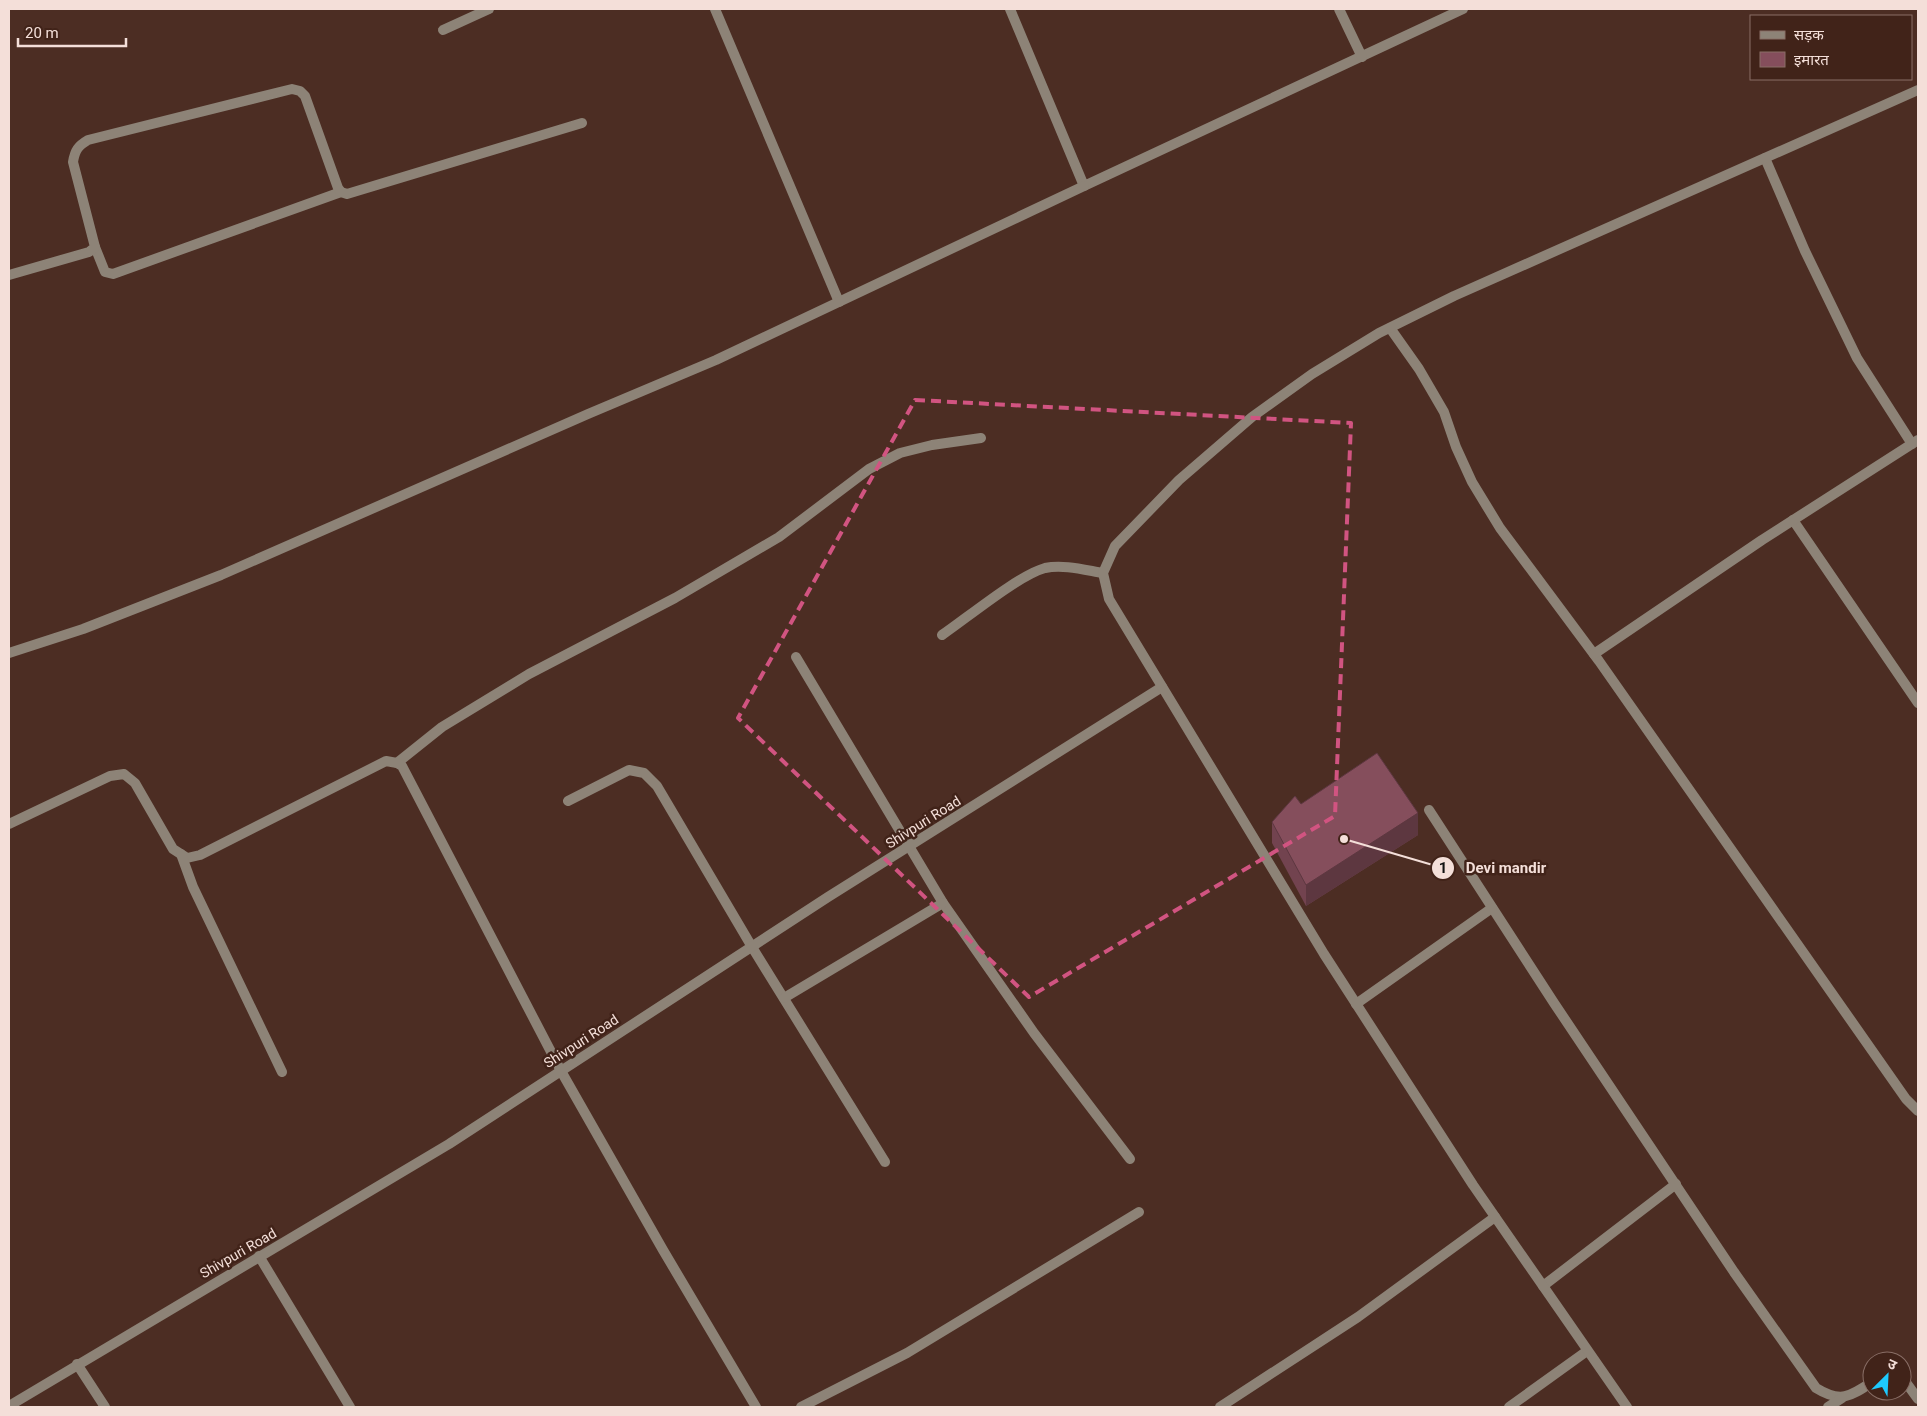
<svg xmlns="http://www.w3.org/2000/svg" width="1927" height="1416" viewBox="0 0 1927 1416" font-family="Roboto,'Noto Sans Devanagari',sans-serif">
	<rect width="100%" height="100%" fill="#4c2d23"/>
	<g fill="none" stroke-linecap="round" stroke-linejoin="round">
		<!-- street -->
		<g stroke="#8d8377" stroke-width="10">
			<polyline points="715,9 839,302"/>
			<polyline points="1010,9 1084,186 1463,9"/>
			<polyline points="1339,9 1362,57"/>
			<polyline points="443,30 489,9"/>
			<polyline points="1765,158 1805,251 1857,358 1912,444"/>
			<polyline points="95,247 105,272 113,274 341,192"/>
			<path d="M9,275L89,252L95,247L73,162C75,150 78,146 88,140L292,89L300,91L305,96L338,188L341,192L347,194L582,123"/>
			<polyline points="1390,328 1419,369 1444,412 1456,447 1472,482 1500,528 1599,661 1906,1099 1918,1111"/>
			<polyline points="1793,520 1918,703"/>
			<path d="M942,635C967,618 1019,575 1045,568C1063,564 1085,570 1103,573"/>
			<polyline points="9,653 83,629 221,575 588,414 716,360 1084,186"/>
			<polyline points="1594,654 1762,540 1918,440"/>
			<polyline points="796,657 943,903 1034,1033 1130,1159"/>
			<polyline points="397,763 442,727 529,674 675,598 779,537 869,469 900,453 932,445 981,438"/>
			<polyline points="568,801 629,770 644,773 657,786 752,947 885,1162"/>
			<path d="M1429,810L1554,1003L1734,1272L1816,1388C1840,1403 1850,1397 1872,1382"/>
			<polyline points="9,824 110,776 124,774 135,783 173,849 187,858 200,855 386,761 397,763 402,766 561,1071 663,1250 756,1407"/>
			<polyline points="181,854 193,887 282,1072"/>
			<polyline points="784,998 943,903"/>
			<polyline points="1356,1004 1492,908"/>
			<polyline points="259,1256 350,1407"/>
			<polyline points="1543,1286 1676,1184"/>
			<polyline points="77,1364 105,1407"/>
			<polyline points="1902,1377 1918,1399"/>
			<polyline points="9,1406 449,1144 828,897 1162,687"/>
			<polyline points="801,1407 907,1353 1139,1212"/>
			<polyline points="1220,1407 1358,1317 1495,1217"/>
			<polyline points="1509,1407 1587,1351"/>
			<polyline points="1627,1407 1473,1185 1324,954 1109,599 1103,573 1115,546 1179,480 1252,417 1312,374 1379,333 1454,296 1918,90"/>
			<polyline points="1828,1407 1842,1398"/>
		</g>
	</g>
	<!-- wall -->
	<polygon fill="#72434f" points="1301,804 1418,835 1306,906 1272,843 1272,822"/>
	<!-- shaded-wall -->
	<polygon fill="#5d3740" points="1418,813 1418,835 1306,906 1306,885"/>
	<!-- building -->
	<polygon fill="#854e5c" stroke="#5d3740" points="1377,753 1418,813 1306,885 1272,822 1295,796 1301,804"/>
	<!-- marked area -->
	<path fill="none" stroke="#d15481" stroke-width="4" stroke-dasharray="10 6" stroke-linejoin="round" d="M915,400L1351,423L1335,816L1029,997L738,718Z"/>
	<g text-anchor="middle" stroke-width="5" stroke-linejoin="round" paint-order="stroke">
		<!-- street labels -->
		<g font-size="14" fill="#f4dfd9" stroke="#412319">
			<text transform="translate(923 822) rotate(-32)" y="5">Shivpuri Road</text>
			<text transform="translate(581 1041) rotate(-33)" y="5">Shivpuri Road</text>
			<text transform="translate(238 1253) rotate(-30)" y="5">Shivpuri Road</text>
		</g>
	</g>
	<!-- callouts -->
	<path fill="none" stroke="#f4dfd9" stroke-width="2" d="M1344 839L1443 868"/>
	<g fill="#f4dfd9" stroke="#412319" stroke-width="2">
		<circle cx="1344" cy="839" r="5"/>
		<circle cx="1443" cy="868" r="12"/>
	</g>
	<g font-size="15" text-anchor="middle" font-weight="bold" fill="#111">
		<text x="1443" y="873">1</text>
	</g>
	<g font-size="15" text-anchor="middle" font-weight="bold" fill="#f4dfd9" stroke="#412319" stroke-width="5" stroke-linejoin="round" paint-order="stroke">
		<text x="1506" y="873">Devi mandir</text>
	</g>
	<!-- border -->
	<rect width="1927" height="1416" fill="none" stroke="#f4dfd9" stroke-width="20"/>
	<!-- legend -->
	<rect x="1750" y="15" width="162" height="65" fill="#412319" stroke="#896e66"/>
	<rect x="1760" y="31" width="25" height="8" fill="#8d8377" stroke="#896e66"/>
	<text x="1794" y="40" font-size="15" fill="#f4dfd9">सड़क</text>
	<rect x="1760" y="52" width="25" height="15" fill="#854e5c" stroke="#896e66"/>
	<text x="1794" y="65" font-size="15" fill="#f4dfd9">इमारत</text>
	<!-- north arrow -->
	<g transform="translate(1887 1376) rotate(24)"><circle r="24" fill="#412319" stroke="#896e66"/>
	<path d="M0-4L9 19L0 12L-9 19Z" fill="#1ec9fd"/>
	<text y="-8" font-size="14" font-weight="bold" text-anchor="middle" fill="#f4dfd9">उ</text>
	</g>
	<!-- scale -->
	<path d="M18 38v8h108v-8" fill="none" stroke="#f4dfd9" stroke-width="2.5"/>
	<text x="25" y="38" font-size="15" fill="#f4dfd9" stroke="#412319" stroke-width="4" paint-order="stroke">20 m</text>
</svg>
